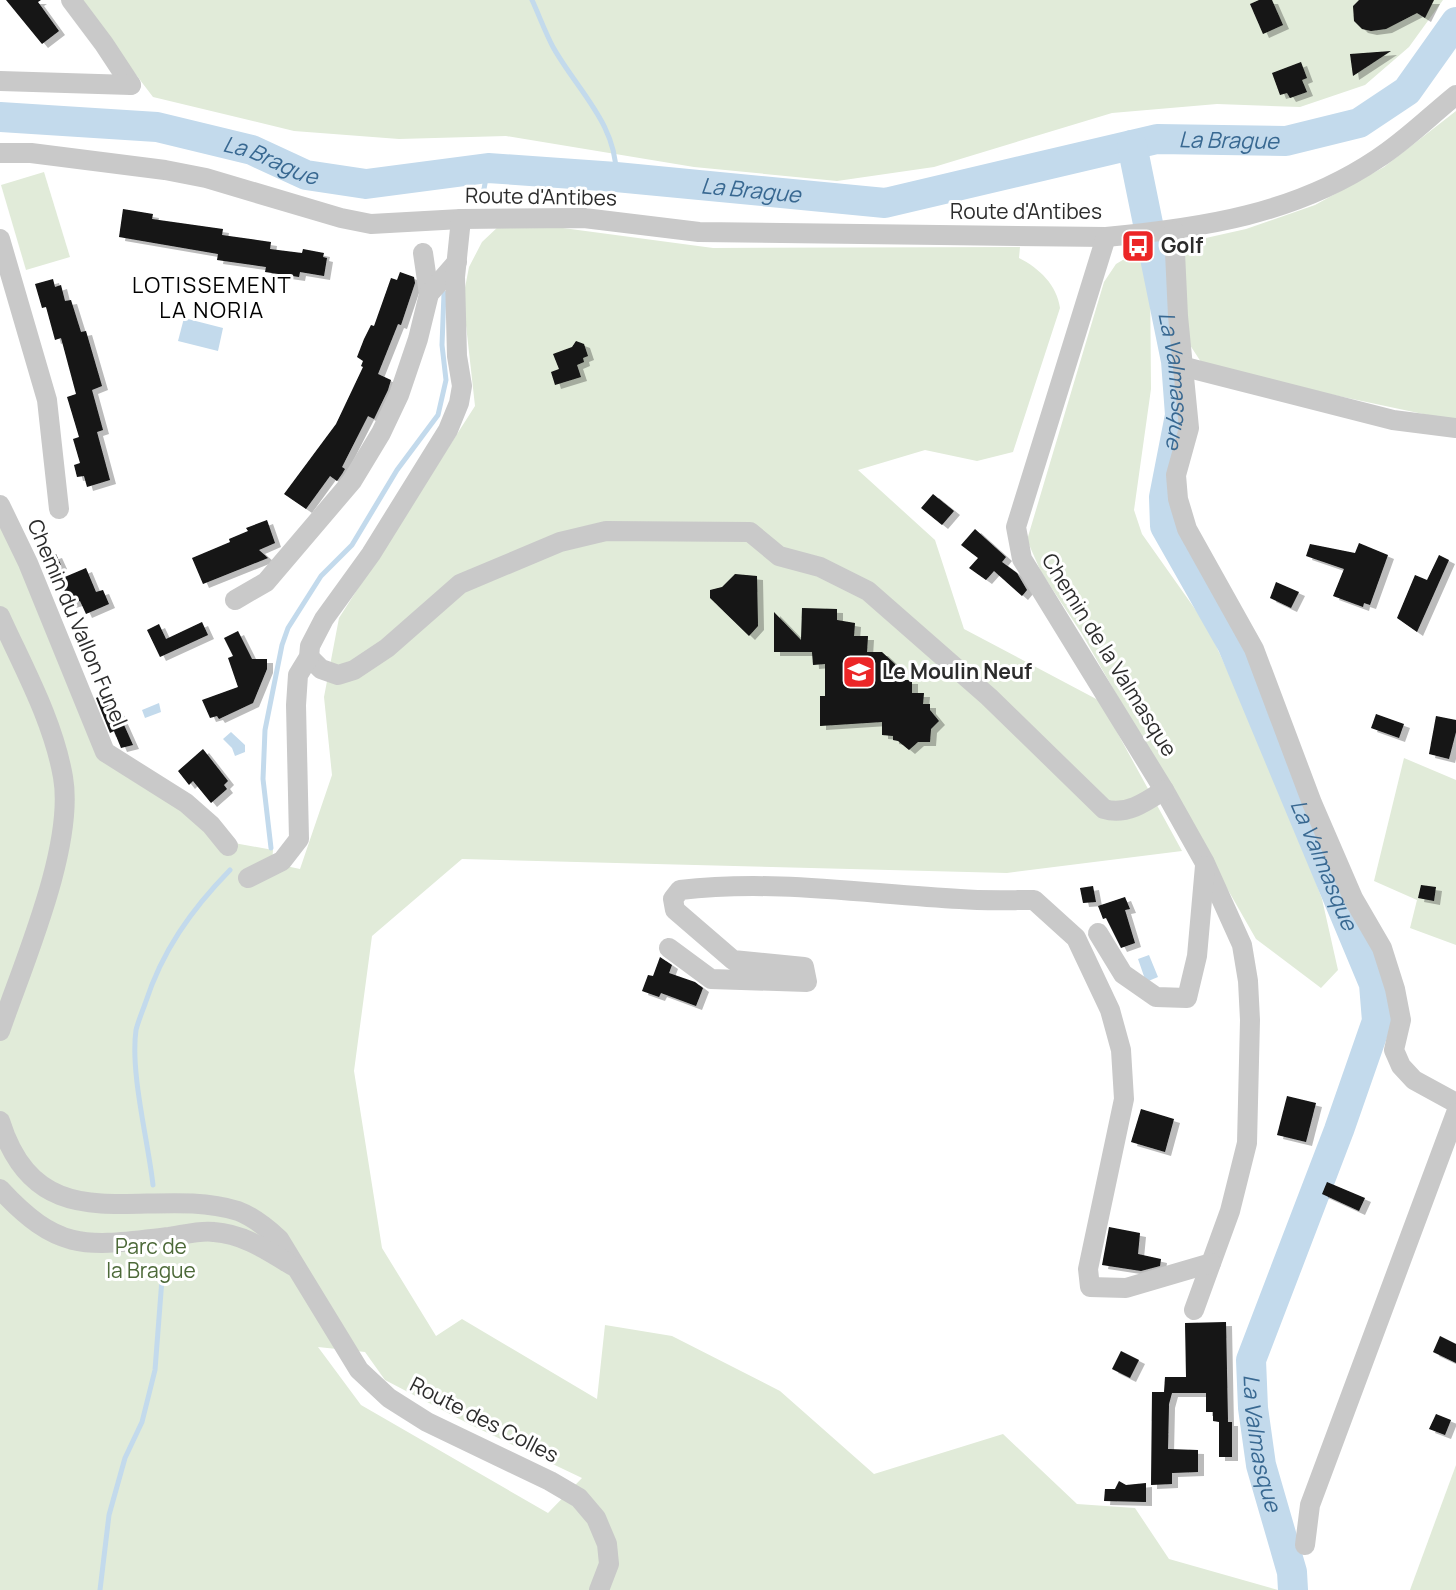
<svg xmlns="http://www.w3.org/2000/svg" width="1456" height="1590" viewBox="0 0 1456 1590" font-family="Manrope,sans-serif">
	<defs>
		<filter id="shadow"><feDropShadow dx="6" dy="4" stdDeviation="0" flood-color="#0004"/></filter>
	</defs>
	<rect width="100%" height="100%" fill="#fff"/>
	<!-- green -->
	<g fill="#e1ebd9" fill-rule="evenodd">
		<polygon points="79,0 1443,0 1409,47 1365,85 1300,107 1217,104 1112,113 934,167 837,181 694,167 506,136 399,139 294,131 153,97"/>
		<polygon points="1456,111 1456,421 1211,369 1201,362 1188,342 1184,246 1188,242 1246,229 1315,205 1384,167"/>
		<polygon points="44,172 70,257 26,270 1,185"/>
		<path d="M500,225L563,228L713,248L1020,247L1019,258C1039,268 1057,285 1060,308L1013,452L977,461L925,450L858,470L935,540L964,629L1100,701L1182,851L1007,873L462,859L372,936L354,1071L382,1248L436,1336L462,1319L597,1399L605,1325L672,1336L780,1391L874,1474L1003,1434L1077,1504L1135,1508L1169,1559L1278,1590H0V507L105,745L223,841L273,850L272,863L300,869L332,775L324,697L339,618L475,406L463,298L469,267L482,242ZM318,1347L365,1352L385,1380L471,1425L582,1478L548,1513L361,1405Z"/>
		<polygon points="1131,255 1146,258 1150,269 1151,389 1134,510 1142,534 1207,626 1246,711 1288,807 1322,899 1338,970 1321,988 1256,939 1082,634 1041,572 1027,540 1104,282 1116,264"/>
		<polygon points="1404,758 1456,780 1456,945 1410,928 1417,900 1374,881"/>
		<polygon points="1456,1465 1456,1590 1410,1590"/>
	</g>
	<!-- water -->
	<g fill="#c3daec">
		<polygon points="184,318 223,328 218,351 178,341"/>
		<polygon points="159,703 161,712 145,718 142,710"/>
		<polygon points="231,732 245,745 245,752 235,756 232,748 223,739"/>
		<polygon points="1149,955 1158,977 1146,982 1138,959"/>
	</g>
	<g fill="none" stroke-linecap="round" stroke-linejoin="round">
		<!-- stream -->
		<g stroke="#c3daec" stroke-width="5">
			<path d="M532,0C539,15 545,32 553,47C577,90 618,125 616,177"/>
			<polyline points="483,194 488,168"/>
			<polyline points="271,848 263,779 265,730 282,645 288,628 321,576 352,545 397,470 438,415 446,380 442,345 444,293"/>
			<path d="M153,1185C148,1140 130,1073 136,1030C138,1022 142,1012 145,1004C162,951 191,910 230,870"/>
			<polyline points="100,1590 109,1515 125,1458 142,1422 155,1370 163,1266"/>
		</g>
		<!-- river -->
		<g stroke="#c3daec" stroke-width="30">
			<path id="s1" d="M0,117L157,127L252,150L306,175L366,184L488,168L616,177L885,203L1157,139L1286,141L1359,123L1407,91L1456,22"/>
			<path id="s2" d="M1132,145L1176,361L1180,415L1164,497L1165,526L1232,644L1374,984L1377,1021L1339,1130L1251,1360L1253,1408L1261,1465L1292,1572L1293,1590"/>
		</g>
	</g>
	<!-- building -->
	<g fill="#131313" filter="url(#shadow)">
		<polygon points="6,0 41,0 38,2 59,31 42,44"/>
		<polygon points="1259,0 1272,0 1283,25 1263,34 1250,4"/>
		<polygon points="1359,0 1434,0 1425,18 1417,13 1386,29 1371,31 1362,29 1354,21 1353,6"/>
		<polygon points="1391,51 1353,76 1350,54"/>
		<polygon points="1301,62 1307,78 1302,80 1307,92 1290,98 1287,93 1280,95 1272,73"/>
		<polygon points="123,209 153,214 152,219 223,229 222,235 271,242 270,249 302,253 303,249 324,253 323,257 327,258 324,276 300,272 299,277 265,272 266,267 217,260 218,254 119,237"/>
		<polygon points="400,272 414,277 415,283 401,325 398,324 378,374 391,380 388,390 374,419 368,416 342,467 345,469 342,474 337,481 330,476 306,509 284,494 336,424 363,367 361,366 363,361 357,357 364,339 371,325 374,326 391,278 397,280"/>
		<polygon points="53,279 55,287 61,285 65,301 71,300 81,332 86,331 102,386 92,390 103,430 97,432 110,480 87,487 84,476 77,477 74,465 80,463 73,439 79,437 67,397 76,394 61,338 55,340 46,307 42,308 35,284"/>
		<polygon points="576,341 584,344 588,356 583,358 584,362 577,365 581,377 555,385 551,372 559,369 553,354 572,347"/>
		<polygon points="933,494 954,511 942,525 921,508"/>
		<polygon points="267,520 275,543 259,550 268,558 203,584 192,558 230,542 229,539 248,531 246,528"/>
		<polygon points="975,529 1006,557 1002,562 1017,573 1027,590 1022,596 994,571 986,580 969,568 978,558 961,545"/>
		<polygon points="1359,543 1388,555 1370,605 1364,603 1363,607 1333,596 1344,569 1306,556 1310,544 1355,553"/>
		<polygon points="56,554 61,565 49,571 44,558"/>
		<polygon points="1439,555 1449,560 1417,632 1397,618 1415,575 1427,580"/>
		<polygon points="86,568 96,592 103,590 109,604 86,614 80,601 70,604 60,579"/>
		<polygon points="735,574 757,576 758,626 749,636 710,598 710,590 722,587"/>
		<polygon points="1276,582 1299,592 1291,608 1270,598"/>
		<polygon points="802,608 837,609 837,620 855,623 854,636 868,636 867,652 882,652 895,664 895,680 912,680 912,693 924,693 923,704 930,704 930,710 939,721 931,729 930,742 918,742 909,750 898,741 893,740 893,736 882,735 882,722 820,726 820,696 825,696 825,664 813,665 812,652 774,652 774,612 801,640"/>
		<polygon points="202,622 208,635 160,657 147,630 159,624 166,639"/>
		<polygon points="238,631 252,659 267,659 267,669 253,703 219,719 217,716 210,718 202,700 238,687 228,658 233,656 224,638"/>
		<polygon points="104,694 110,710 116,707 133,745 121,748 114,731 110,733 96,698"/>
		<polygon points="1376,714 1404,724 1399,738 1371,728"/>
		<polygon points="1436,716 1456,720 1456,732 1449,759 1429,754"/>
		<polygon points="203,749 228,781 224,785 227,789 211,803 193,781 189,785 178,771"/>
		<polygon points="1421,885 1436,887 1434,901 1418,898"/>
		<polygon points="1093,886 1096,902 1083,903 1080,888"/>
		<polygon points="1125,897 1130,909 1125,910 1135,943 1121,948 1106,918 1103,919 1098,906"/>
		<polygon points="660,957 672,965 669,973 695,982 703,988 696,1006 661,993 659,997 642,991 648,975 653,976"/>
		<polygon points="1287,1096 1316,1103 1306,1142 1277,1135"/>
		<polygon points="1141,1109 1174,1119 1165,1152 1131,1142"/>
		<polygon points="1327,1182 1365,1198 1359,1211 1322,1194"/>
		<polygon points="1109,1227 1140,1233 1138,1254 1161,1259 1160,1266 1141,1271 1102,1265"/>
		<polygon points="1226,1322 1228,1422 1232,1422 1232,1457 1219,1457 1219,1422 1213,1421 1213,1412 1206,1412 1206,1393 1172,1393 1169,1404 1168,1449 1198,1450 1198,1472 1172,1473 1172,1484 1151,1485 1152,1392 1164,1392 1165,1377 1186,1377 1185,1323"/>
		<polygon points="1440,1336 1456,1344 1456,1363 1433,1352"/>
		<polygon points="1121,1351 1139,1360 1130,1378 1112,1369"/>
		<polygon points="1436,1414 1451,1420 1445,1435 1429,1429"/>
		<polygon points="1119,1481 1126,1485 1146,1483 1146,1502 1104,1501 1105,1489 1115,1489"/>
	</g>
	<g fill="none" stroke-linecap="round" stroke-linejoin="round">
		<!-- minor -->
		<g stroke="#c9c9c9" stroke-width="20">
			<polyline points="71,0 104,44 131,85"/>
			<polyline points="0,81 131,85"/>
			<path d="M0,153H31L165,170L206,178L341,218L371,224L461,219L584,218L699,232L1106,237C1202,228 1295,214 1377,159C1405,141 1430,116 1456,95"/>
			<polyline points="1174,231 1178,316 1189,428 1176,475 1178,499 1187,529 1254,649 1312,803 1353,898 1382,948 1395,989 1401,1020 1394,1050 1401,1066 1414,1080 1456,1103"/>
			<polyline points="1106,237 1016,527 1022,559 1164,790 1205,863 1242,945 1248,981 1250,1020 1247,1143 1230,1211 1194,1310"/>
			<polyline points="0,239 47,400 59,509"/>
			<polyline points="423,253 429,294"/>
			<polyline points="1185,367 1393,420 1456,428"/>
			<polyline points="0,505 28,563 105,752 186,803 211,825 228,846"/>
			<polyline points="235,600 266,582 352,481 381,433 399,395 418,339 429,294 457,262"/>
			<path d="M0,616C23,667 53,720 63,777C75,846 23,964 0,1031"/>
			<path d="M309,657L321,669L338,675L354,670L387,648L460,584L560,542L606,531L750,532L779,556L820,567L868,591L989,697L1104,809C1126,816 1146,802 1164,790"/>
			<polyline points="248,878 282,861 299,839 296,705 298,675 309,657 310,646 324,619 371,554 448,430 459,403 462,386 457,356 455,277 461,219"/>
			<polyline points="1098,933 1123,974 1156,997 1187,998 1197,956 1205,866"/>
			<path d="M669,948L711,979L807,982L804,967L733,960L675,910L673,899L680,890C775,879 866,894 960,899C984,901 1009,900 1034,900L1076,938L1110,1010L1121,1050L1124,1099L1088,1269L1090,1287L1126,1288L1211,1263"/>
			<path d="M0,1121C40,1249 148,1183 238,1211C254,1217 267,1228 279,1239L359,1370L389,1398L427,1422L550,1481L579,1498L596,1518L607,1544L609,1564L599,1590"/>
			<path d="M0,1189C60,1254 88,1246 169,1237C183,1235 200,1230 214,1232C244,1234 268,1251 293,1266"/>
			<polyline points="1305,1545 1310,1505 1456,1113"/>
		</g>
	</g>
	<!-- icons -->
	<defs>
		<symbol id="bus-square" viewBox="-11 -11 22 22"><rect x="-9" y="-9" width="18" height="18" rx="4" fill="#ec2627" stroke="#fff"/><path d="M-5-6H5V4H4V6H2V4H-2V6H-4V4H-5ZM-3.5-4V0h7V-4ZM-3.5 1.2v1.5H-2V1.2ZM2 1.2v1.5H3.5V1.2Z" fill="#fff"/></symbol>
		<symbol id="school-square" viewBox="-11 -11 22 22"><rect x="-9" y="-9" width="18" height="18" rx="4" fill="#ec2627" stroke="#fff"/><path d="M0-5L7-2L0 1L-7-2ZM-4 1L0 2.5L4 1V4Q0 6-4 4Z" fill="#fff"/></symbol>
	</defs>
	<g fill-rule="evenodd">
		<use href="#bus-square" x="1119" y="227" width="38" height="38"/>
		<use href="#school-square" x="840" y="653" width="38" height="38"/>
	</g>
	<g text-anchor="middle" stroke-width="6" stroke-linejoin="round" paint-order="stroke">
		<!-- street labels -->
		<g font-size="21" fill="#2c2c2c" stroke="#fff">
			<text transform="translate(541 197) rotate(1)" y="7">Route d'Antibes</text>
			<text x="1026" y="219">Route d'Antibes</text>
			<text transform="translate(77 623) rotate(67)" y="7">Chemin du Vallon Funel</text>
			<text transform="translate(1109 655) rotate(58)" y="7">Chemin de la Valmasque</text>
			<text transform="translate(484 1420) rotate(27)" y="7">Route des Colles</text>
		</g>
		<!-- poi labels -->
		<g font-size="21" font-weight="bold" fill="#2c2c2c" stroke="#fff" text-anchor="start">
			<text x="1161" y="253">Golf</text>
			<text x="882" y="679">Le Moulin Neuf</text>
		</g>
		<!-- park labels -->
		<g font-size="21" fill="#4c6938" stroke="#fff">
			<text x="151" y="1254">Parc de<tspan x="151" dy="24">la Brague</tspan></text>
		</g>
		<!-- water labels -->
		<g font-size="22" font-style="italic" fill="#386891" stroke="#fff">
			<text dy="8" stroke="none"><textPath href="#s1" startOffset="1248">La Brague</textPath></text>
			<text dy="8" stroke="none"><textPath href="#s1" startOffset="276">La Brague</textPath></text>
			<text dy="8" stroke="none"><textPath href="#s1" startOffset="762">La Brague</textPath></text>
			<text dy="8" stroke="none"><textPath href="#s2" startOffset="240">La Valmasque</textPath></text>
			<text dy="8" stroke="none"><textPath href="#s2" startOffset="762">La Valmasque</textPath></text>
			<text dy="8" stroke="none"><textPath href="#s2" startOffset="1374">La Valmasque</textPath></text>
		</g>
		<!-- neighbourhood labels -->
		<g font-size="22" letter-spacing="1.5" fill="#000" stroke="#fff">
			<text x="212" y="293">LOTISSEMENT<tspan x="212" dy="25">LA NORIA</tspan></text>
		</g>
	</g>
</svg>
